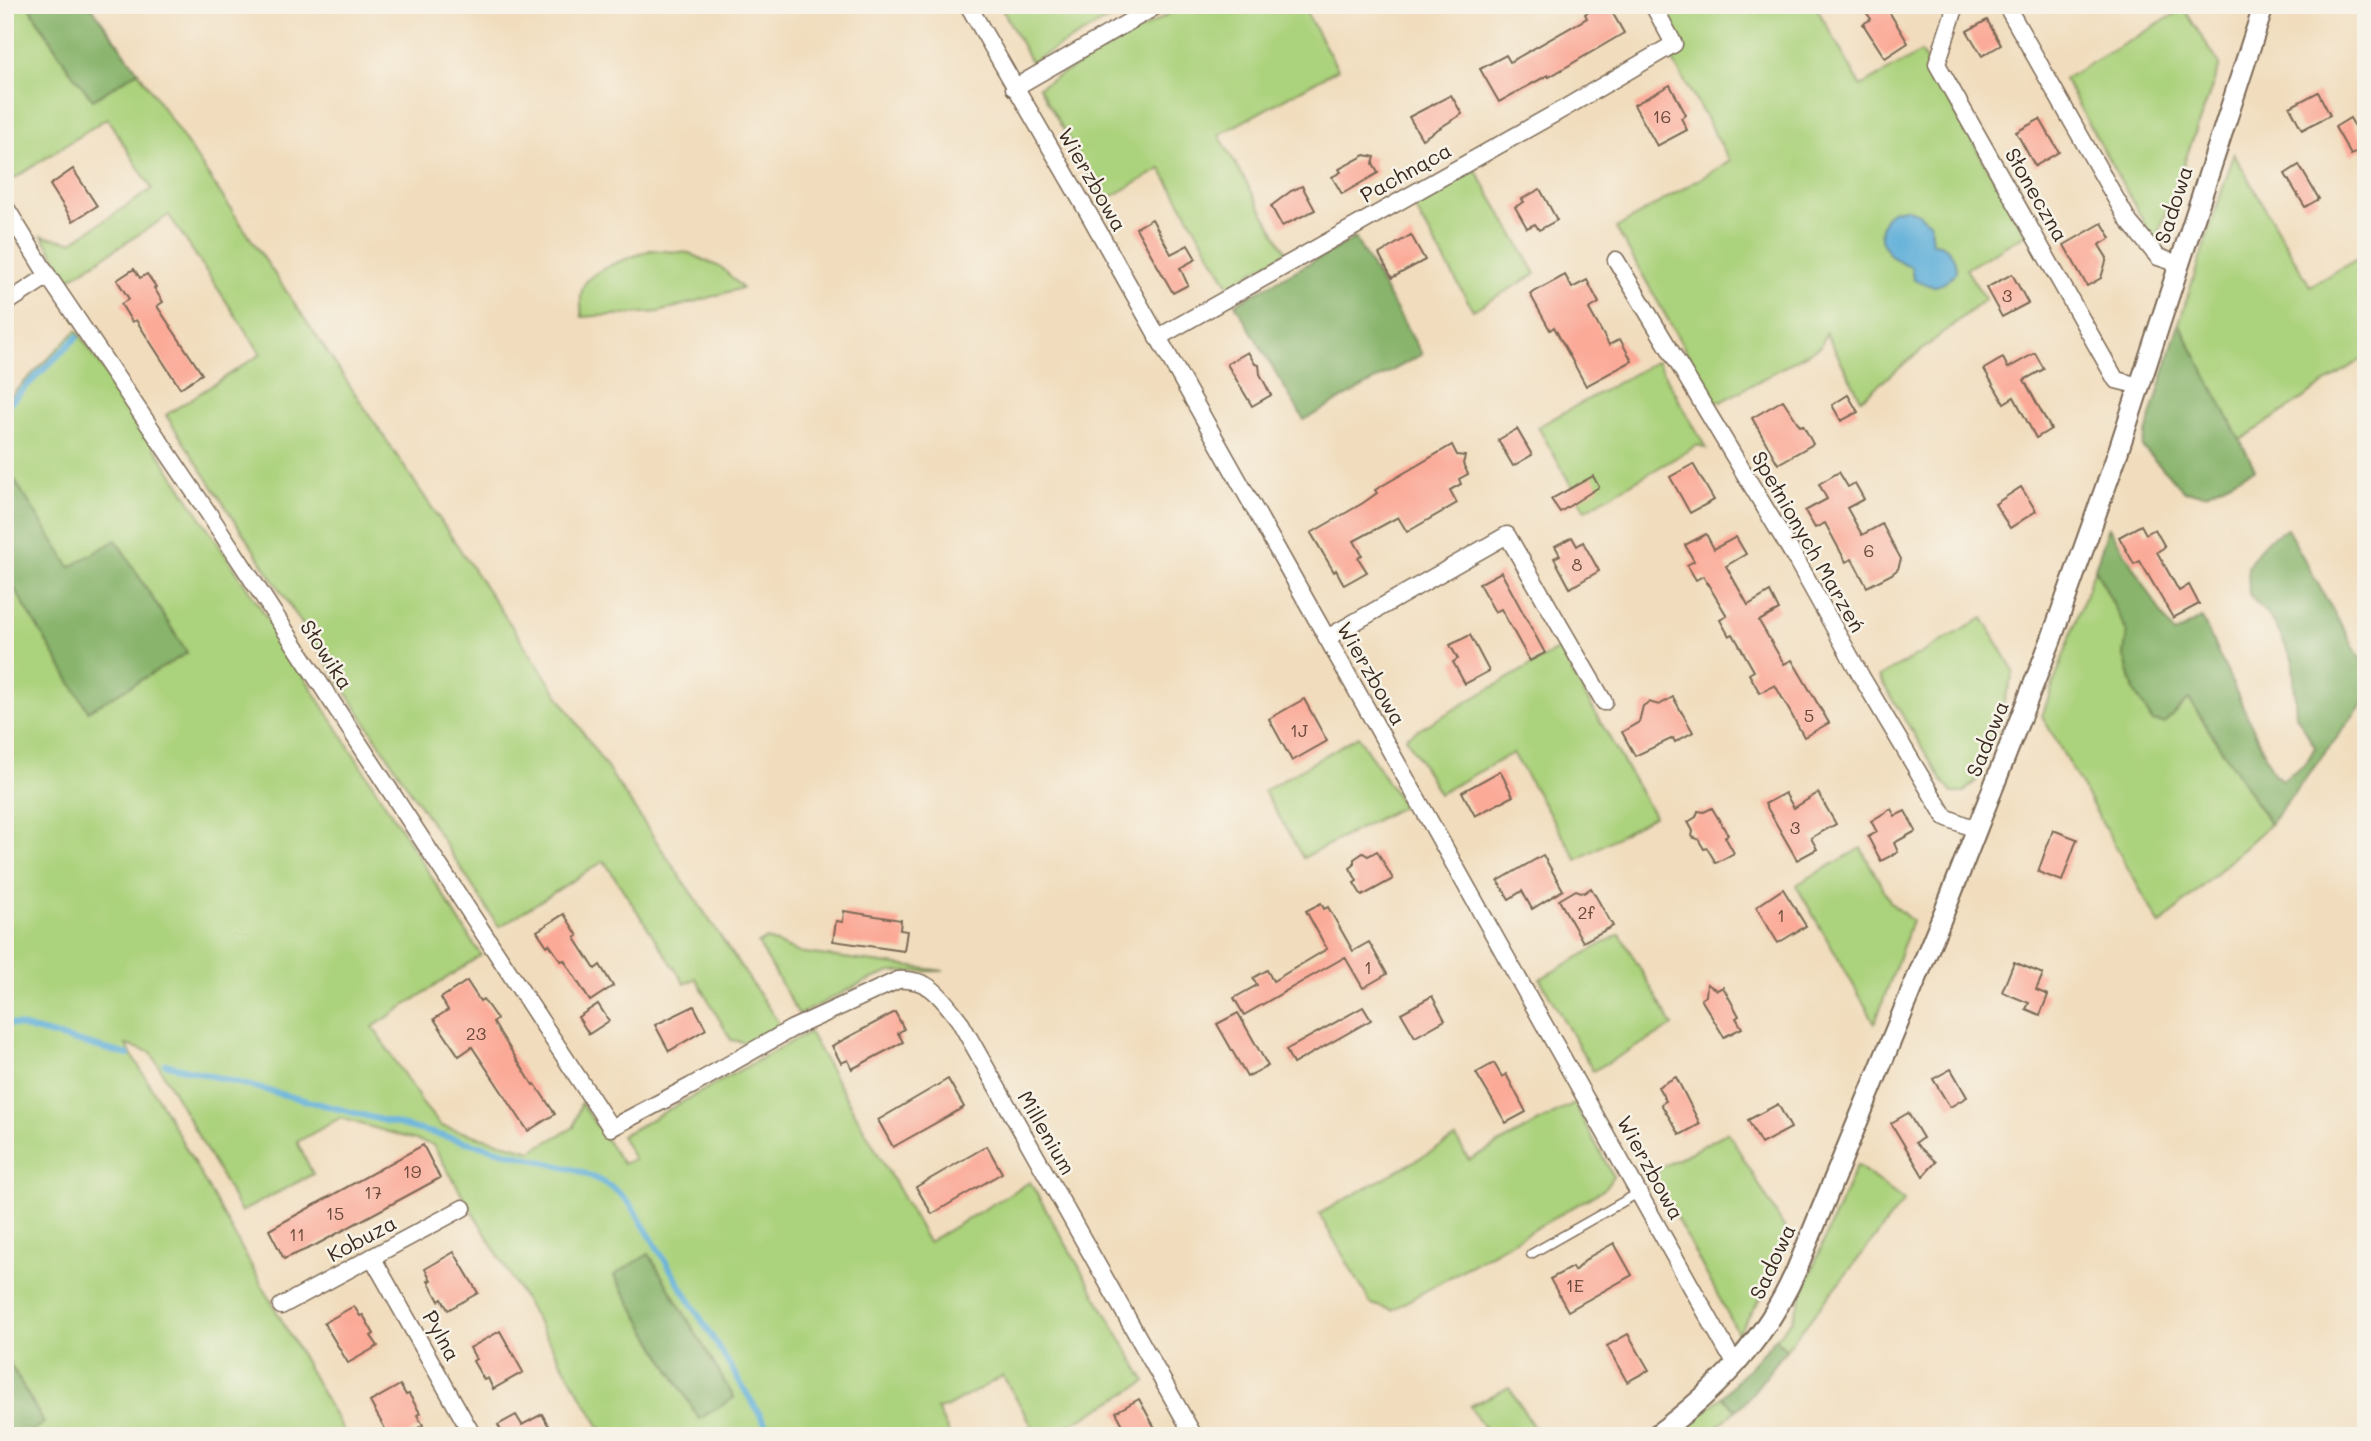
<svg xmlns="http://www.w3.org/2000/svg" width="2371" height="1441" viewBox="0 0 2371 1441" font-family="Mali,sans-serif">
	<rect width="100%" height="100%" fill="#f7f3e8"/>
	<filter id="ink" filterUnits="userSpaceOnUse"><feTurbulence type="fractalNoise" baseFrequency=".0143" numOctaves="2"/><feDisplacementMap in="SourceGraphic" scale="14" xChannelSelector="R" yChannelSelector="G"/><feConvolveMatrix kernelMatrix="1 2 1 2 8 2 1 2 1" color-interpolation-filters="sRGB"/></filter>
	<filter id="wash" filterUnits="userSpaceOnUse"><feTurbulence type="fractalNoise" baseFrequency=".00686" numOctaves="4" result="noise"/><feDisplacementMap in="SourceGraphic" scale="28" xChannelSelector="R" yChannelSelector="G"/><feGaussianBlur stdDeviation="1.57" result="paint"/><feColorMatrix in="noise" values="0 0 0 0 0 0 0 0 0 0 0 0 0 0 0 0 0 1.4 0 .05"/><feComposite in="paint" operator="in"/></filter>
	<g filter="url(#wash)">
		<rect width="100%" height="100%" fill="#f1ddbd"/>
		<!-- green -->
		<g fill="#abd27c" stroke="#737e4d" stroke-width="2" fill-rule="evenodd">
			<polygon points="5,5 28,5 68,68 93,100 138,71 780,1025 750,1043 731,1040 696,978 685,984 604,861 499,927 166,415 261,354 169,215 69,279 42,236 72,242 152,189 107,118 6,184 5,183"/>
			<polygon points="1000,5 1134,5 1031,62"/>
			<polygon points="1185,5 1302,5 1338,69 1219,135 1286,252 1229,286 1161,169 1104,201 1039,87"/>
			<polygon points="1659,5 1815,5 1861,86 1921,52 2026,234 1966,269 1985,299 1861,399 1826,333 1821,346 1721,402 1713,399 1616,228 1730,161 1672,59 1685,52"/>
			<polygon points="2184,9 2220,65 2155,242 2064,79"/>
			<polygon points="2234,154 2310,286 2366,254 2366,356 2239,441 2179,323"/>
			<polygon points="1475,169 1536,274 1473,310 1412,203"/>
			<path d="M651,250L689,253L722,268L742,288L659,312L582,317C581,307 579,292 585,283C597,267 632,257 651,250Z"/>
			<path d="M77,330L262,610L481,955L373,1027L425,1107L441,1126L531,1151L574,1127L581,1103L623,1164L634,1159L621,1136L809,1032L928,1242L1030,1182L1146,1382L1050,1436H1038L1003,1376L947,1407L937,1409L950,1436H605L433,1145L340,1118L297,1142L313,1174L241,1212L151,1052L126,1045L163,1107L346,1436H23L44,1423L5,1355V573L88,710L187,653L116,540L70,568L5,465V401ZM649,1255L734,1397L699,1418L614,1276Z"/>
			<polygon points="1657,361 1706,448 1698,445 1585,510 1538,427"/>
			<polygon points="2095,568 2127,632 2124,656 2134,690 2164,723 2188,698 2270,824 2160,925 2042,716"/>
			<polygon points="1983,618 2014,671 1979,778 1963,793 1952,793 1943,782 1879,677"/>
			<polygon points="1559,649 1654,816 1577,860 1513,753 1439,794 1406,737"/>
			<polygon points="1358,736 1403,806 1303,858 1264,791"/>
			<polygon points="1861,848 1891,903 1912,921 1875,1023 1796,885"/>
			<polygon points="1620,934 1673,1026 1593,1071 1540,979"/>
			<polygon points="767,939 797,952 944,971 890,972 862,983 799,1015 758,943"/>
			<polygon points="1574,1103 1613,1176 1603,1190 1392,1310 1371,1304 1319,1214 1456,1138 1469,1160"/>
			<polygon points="1728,1132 1788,1234 1766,1290 1738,1333 1652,1173"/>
			<polygon points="1857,1165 1904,1201 1786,1350 1776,1338 1792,1320 1829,1228"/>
			<polygon points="1509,1387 1539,1436 1489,1436 1470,1406"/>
			<polygon points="1722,1397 1736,1410 1707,1436 1674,1436"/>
		</g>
		<!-- forest -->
		<g fill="#88b46c" stroke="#626f45" stroke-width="2">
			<polygon points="28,5 90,5 138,71 93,100 68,68"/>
			<polygon points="1355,238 1422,354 1304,420 1235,304"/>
			<polygon points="2179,323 2255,469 2205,494 2184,491 2142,447"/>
			<polygon points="5,465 70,567 116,540 187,653 88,711 5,573"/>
			<polygon points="2109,527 2174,634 2202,618 2274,774 2282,780 2306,763 2315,747 2296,715 2293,661 2275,624 2249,594 2248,566 2266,541 2287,529 2366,669 2366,700 2270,824 2189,699 2164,723 2152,721 2134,690 2124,656 2127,632 2095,568"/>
			<polygon points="649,1254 734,1398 699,1419 614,1275"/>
			<polygon points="1776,1338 1786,1350 1746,1401 1736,1410 1722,1397"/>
			<polygon points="5,1355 44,1423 23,1436 5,1436"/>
		</g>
		<!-- water -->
		<path fill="#5eafd9" stroke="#4c6c7c" stroke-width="2" d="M1905,208L1919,213L1930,223L1932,243C1949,243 1956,257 1956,272C1942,290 1930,289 1913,278L1911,267C1884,259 1868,230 1893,210Z"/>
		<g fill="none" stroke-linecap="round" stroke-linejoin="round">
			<!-- stream -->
			<g stroke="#5eafd9" stroke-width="6">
				<polyline points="5,407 77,337"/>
				<polyline points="5,1022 128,1055"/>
				<path d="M165,1064L579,1171C608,1183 628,1194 642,1223L773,1436"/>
			</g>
		</g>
		<g id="blocks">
			<!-- building -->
			<g fill="#fbaa98">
				<polygon points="1600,5 1608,5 1624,33 1549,77 1548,75 1499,102 1480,69 1506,55 1510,62 1587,18 1585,14"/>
				<polygon points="1876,5 1885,5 1908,43 1885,58 1863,24 1871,19 1866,12"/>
				<polygon points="1987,20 2001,45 1982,56 1967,31"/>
				<polygon points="1670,85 1686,115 1681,118 1687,130 1657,146 1634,105"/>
				<polygon points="2318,92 2330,115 2302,130 2290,107"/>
				<polygon points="1451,95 1462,114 1422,139 1409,117"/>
				<polygon points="2350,118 2366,146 2351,155 2335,127"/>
				<polygon points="2040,119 2059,152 2035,166 2016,132"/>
				<polygon points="1365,155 1375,157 1373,164 1378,173 1342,194 1332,177 1341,172 1339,169"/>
				<polygon points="2299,165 2319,199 2305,207 2285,174"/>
				<polygon points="73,169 97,206 73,221 50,185"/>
				<polygon points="1302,186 1315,210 1282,226 1271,206 1291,191"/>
				<polygon points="1540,189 1557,220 1539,230 1535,224 1527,228 1515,207 1524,202 1522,199"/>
				<polygon points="1152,219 1171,254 1188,245 1196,259 1180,268 1188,285 1173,293 1136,228"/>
				<polygon points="2102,223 2111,238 2099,245 2107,258 2101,278 2087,286 2064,245"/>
				<polygon points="1411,235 1425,260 1392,278 1379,254"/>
				<polygon points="134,269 140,278 147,274 156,287 154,288 163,302 157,306 202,374 180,388 136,320 132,322 121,304 129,299 117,280"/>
				<polygon points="2012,274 2028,303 2002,317 1986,288"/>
				<polygon points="1565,275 1572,288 1587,280 1599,303 1589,309 1609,345 1620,339 1632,361 1586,386 1554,327 1550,330 1530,294"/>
				<polygon points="1248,352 1255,364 1259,365 1260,374 1271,395 1252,406 1227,364"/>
				<polygon points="2035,353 2044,369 2024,380 2051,429 2036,438 2014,397 2004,403 1984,369 2003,358 2008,368"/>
				<polygon points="1848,395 1858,412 1841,421 1832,405"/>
				<polygon points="1783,400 1800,426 1803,425 1813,444 1778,464 1752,418"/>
				<polygon points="1517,429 1532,455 1513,466 1498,440"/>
				<polygon points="1452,445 1457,455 1465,456 1463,464 1468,474 1459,479 1461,484 1450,490 1457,503 1407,532 1398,517 1354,541 1362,555 1358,558 1367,572 1344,585 1336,570 1334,572 1311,533 1363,503 1377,493 1375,490"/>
				<polygon points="1693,464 1714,500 1690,513 1670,477"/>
				<polygon points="1839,472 1848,487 1855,483 1864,499 1847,508 1862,535 1882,524 1901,559 1898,569 1892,574 1867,587 1852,559 1846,562 1825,523 1815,528 1805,511 1827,499 1819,484"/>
				<polygon points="1593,476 1599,487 1560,512 1551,499"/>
				<polygon points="2021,487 2036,511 2010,528 1995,504"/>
				<polygon points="2141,525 2146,534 2155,529 2165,547 2157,552 2179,591 2189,585 2199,604 2173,618 2140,561 2134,564 2119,537"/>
				<polygon points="1706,534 1714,549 1736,537 1746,554 1726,566 1748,605 1770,592 1779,610 1759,621 1784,664 1792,660 1829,723 1804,737 1775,685 1760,693 1749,674 1754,671 1733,634 1729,636 1720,620 1727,616 1703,576 1696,580 1687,565 1694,561 1685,545"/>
				<polygon points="1572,537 1577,546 1583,542 1599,571 1570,588 1554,558 1560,555 1555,546"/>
				<polygon points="1501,572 1545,653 1530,661 1501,609 1495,612 1479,584"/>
				<polygon points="1470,635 1489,671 1465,684 1453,662 1458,659 1450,645"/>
				<polygon points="1673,697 1693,732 1675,742 1673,738 1635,756 1622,732 1639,722 1643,706 1649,702 1659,705"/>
				<polygon points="1304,699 1327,741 1292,761 1269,719"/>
				<polygon points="1500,771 1513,796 1475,816 1462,792"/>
				<polygon points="1785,793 1794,808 1818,793 1836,824 1811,838 1817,849 1797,860 1765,804"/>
				<polygon points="1712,808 1728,835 1725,837 1734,853 1716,863 1707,848 1704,849 1698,839 1692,837 1693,831 1688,822 1696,817 1698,811 1704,812"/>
				<polygon points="1891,809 1895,816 1905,811 1916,831 1894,843 1898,852 1881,861 1868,837 1877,832 1871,821"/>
				<polygon points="2053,830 2077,839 2062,881 2038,872"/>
				<polygon points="1377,851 1393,879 1362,896 1354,883 1357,881 1350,868 1354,865 1354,859 1363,853 1368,856"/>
				<polygon points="1543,855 1563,890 1532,909 1522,891 1509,899 1498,881"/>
				<polygon points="1591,888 1613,926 1583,942 1559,900 1576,890 1584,893"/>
				<polygon points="1783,889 1806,926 1778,943 1756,907"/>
				<polygon points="1321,903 1324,909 1328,907 1353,951 1369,942 1387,974 1363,988 1345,957 1244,1015 1234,998 1257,985 1253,978 1267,970 1273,981 1327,949 1306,911"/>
				<polygon points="844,911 901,920 900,930 907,931 904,951 833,941 836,921 843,922"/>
				<polygon points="564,914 578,936 575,938 595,969 600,965 613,986 590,1001 564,960 561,961 549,944 547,946 537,931"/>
				<polygon points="2014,962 2043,974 2036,990 2048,995 2040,1015 2026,1009 2029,1003 2002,992"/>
				<polygon points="467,981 480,1001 483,999 497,1019 493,1022 533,1085 535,1084 555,1114 528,1131 472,1047 459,1056 434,1019 448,1010 441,998"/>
				<polygon points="1707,984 1717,990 1723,987 1739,1016 1736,1018 1742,1028 1724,1037 1701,999 1706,996"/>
				<polygon points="1432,996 1445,1020 1415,1037 1401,1013"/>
				<polygon points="598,1004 609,1021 589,1034 578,1017"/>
				<polygon points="694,1006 706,1029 669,1051 655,1025"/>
				<polygon points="1363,1007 1371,1020 1293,1064 1286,1050"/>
				<polygon points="895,1012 904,1029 898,1033 903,1042 852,1069 848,1060 841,1063 832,1046"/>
				<polygon points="1238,1013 1268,1066 1247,1077 1217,1024"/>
				<polygon points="1494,1063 1502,1077 1506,1074 1526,1112 1506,1123 1476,1073"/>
				<polygon points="1951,1069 1967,1097 1950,1107 1933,1079"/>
				<polygon points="1676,1077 1700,1124 1680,1135 1661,1104 1666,1101 1658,1087"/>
				<polygon points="948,1079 964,1107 893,1147 878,1120"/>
				<polygon points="1778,1104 1791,1128 1761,1144 1748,1120"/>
				<polygon points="1908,1113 1923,1138 1915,1143 1936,1162 1923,1176 1891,1123"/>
				<polygon points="423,1145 440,1178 314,1246 284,1259 269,1230"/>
				<polygon points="987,1146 1002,1173 932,1214 916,1187"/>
				<polygon points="1614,1243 1632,1275 1568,1311 1550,1279 1572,1267 1574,1271 1589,1257"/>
				<polygon points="454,1252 478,1293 448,1310 442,1299 439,1301 428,1281 431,1280 425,1269"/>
				<polygon points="354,1306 360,1316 363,1315 374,1334 371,1336 378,1346 348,1363 324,1323"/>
				<polygon points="500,1331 523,1372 493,1389 488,1378 484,1380 473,1361 476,1359 470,1348"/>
				<polygon points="1628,1334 1649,1370 1627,1382 1607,1346"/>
				<polygon points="400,1385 406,1395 409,1394 420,1413 417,1415 423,1425 405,1436 389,1436 370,1402"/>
				<polygon points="1139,1399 1156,1430 1146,1436 1129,1436 1116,1412"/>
				<polygon points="542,1414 554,1436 504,1436 498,1425 516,1415 522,1425"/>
			</g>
		</g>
	</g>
	<g filter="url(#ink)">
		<use href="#blocks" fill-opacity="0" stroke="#7b6956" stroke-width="2"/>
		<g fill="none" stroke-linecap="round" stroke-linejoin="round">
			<defs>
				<polyline id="service" points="1531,1254 1640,1192"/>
				<g id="minor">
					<polyline points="968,5 1090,216 1728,1352 1737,1363"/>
					<polyline points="1956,5 1937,64 2116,380 2140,386"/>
					<polyline points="2006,5 2129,222 2158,257 2179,264"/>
					<polyline points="1014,88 1158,5"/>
					<path d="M5,206L48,276L209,514L611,1128L691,1086L791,1029L898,980C930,978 941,997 959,1020L1194,1436"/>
					<polyline points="1616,260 1797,561 1861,676 1945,817 1977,830"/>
					<polyline points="5,304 48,276"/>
					<polyline points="1157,338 1563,109 1674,44 1653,5"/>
					<polyline points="1327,638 1507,535 1604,702"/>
					<polyline points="372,1257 473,1436"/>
					<polyline points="281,1306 463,1208"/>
				</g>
				<path id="tertiary" d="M1655,1436C1716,1391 1765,1341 1796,1271L1949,900L2051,640L2117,455L2264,5"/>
			</defs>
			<!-- service casing -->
			<use href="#service" stroke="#7b6956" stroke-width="11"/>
			<!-- minor casing -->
			<use href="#minor" stroke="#7b6956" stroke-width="19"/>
			<!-- tertiary casing -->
			<use href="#tertiary" stroke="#7b6956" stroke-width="23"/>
			<!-- service -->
			<use href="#service" stroke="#fff" stroke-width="8"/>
			<!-- minor -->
			<use href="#minor" stroke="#fff" stroke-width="16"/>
			<!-- tertiary -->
			<use href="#tertiary" stroke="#fff" stroke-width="19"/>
		</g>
	</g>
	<g text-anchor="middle" stroke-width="5" stroke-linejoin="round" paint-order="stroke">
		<!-- number labels -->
		<g font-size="18" fill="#6b4a3c">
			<text x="1662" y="123">16</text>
			<text x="2007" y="302">3</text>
			<text x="1869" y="557">6</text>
			<text x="1577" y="571">8</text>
			<text x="1809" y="722">5</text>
			<text x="1299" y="737">1J</text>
			<text x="1795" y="834">3</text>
			<text x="1586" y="919">2f</text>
			<text x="1781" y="922">1</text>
			<text x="1368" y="974">1</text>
			<text x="476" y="1040">23</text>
			<text x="412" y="1178">19</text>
			<text x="373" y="1199">17</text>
			<text x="335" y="1220">15</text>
			<text x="297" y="1241">11</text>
			<text x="1575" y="1292">1E</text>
		</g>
		<!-- street labels -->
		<g font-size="21" fill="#3b2a1e" stroke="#f7f3e8">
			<text transform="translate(1406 173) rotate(-29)" y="7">Pachnąca</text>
			<text transform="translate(1092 180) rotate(60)" y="7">Wierzbowa</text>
			<text transform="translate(2036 195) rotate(60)" y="7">Słoneczna</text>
			<text transform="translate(2174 205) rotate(-72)" y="7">Sadowa</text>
			<text transform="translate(1808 542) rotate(60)" y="7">Spełnionych Marzeń</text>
			<text transform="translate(326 655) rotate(57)" y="7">Słowika</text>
			<text transform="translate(1371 674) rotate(60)" y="7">Wierzbowa</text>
			<text transform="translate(1988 739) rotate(-68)" y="7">Sadowa</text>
			<text transform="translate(1046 1133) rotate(60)" y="7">Millenium</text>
			<text transform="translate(1650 1168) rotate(61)" y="7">Wierzbowa</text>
			<text transform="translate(362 1239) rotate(-28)" y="7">Kobuza</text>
			<text transform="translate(1773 1262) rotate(-65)" y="7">Sadowa</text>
			<text transform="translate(441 1336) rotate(61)" y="7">Pylna</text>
		</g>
	</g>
	<!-- margin -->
	<rect width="2371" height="1441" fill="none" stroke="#f7f3e8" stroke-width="28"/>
</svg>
